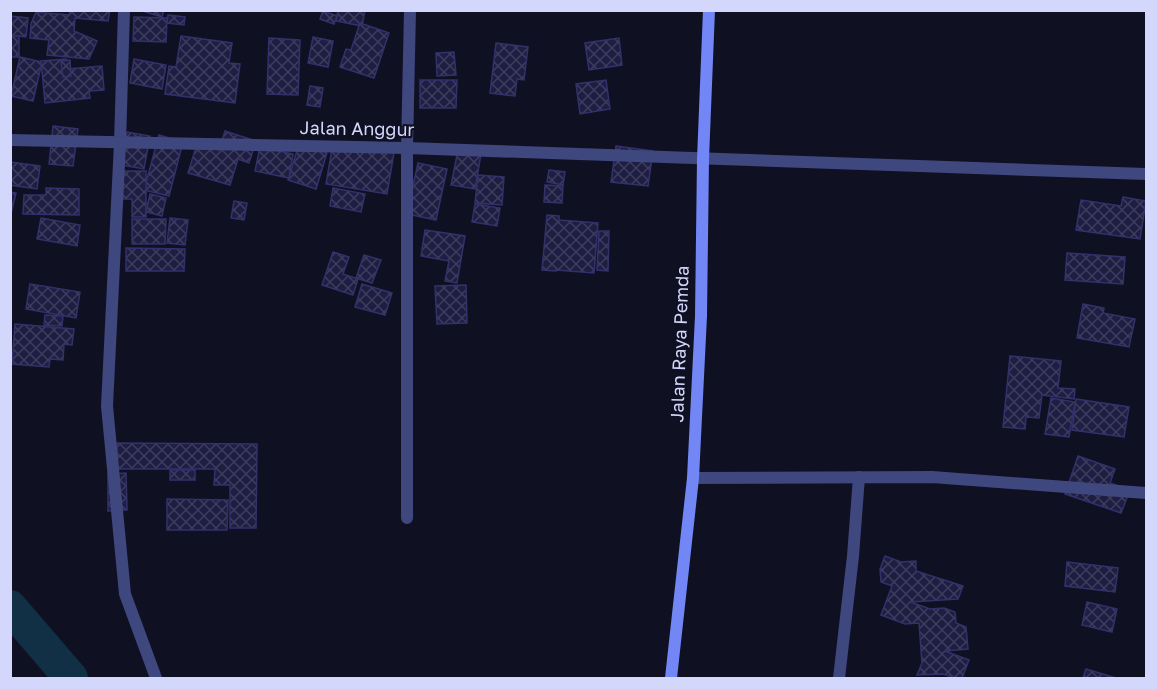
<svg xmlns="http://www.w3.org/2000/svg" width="1157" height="689" viewBox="0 0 1157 689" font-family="'Golos Text',sans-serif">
	<defs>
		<pattern id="building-cross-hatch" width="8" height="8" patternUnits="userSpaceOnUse" patternTransform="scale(1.5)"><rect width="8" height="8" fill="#1e1d42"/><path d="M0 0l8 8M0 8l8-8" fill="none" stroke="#3e3d5e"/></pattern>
	</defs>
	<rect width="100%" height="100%" fill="#101023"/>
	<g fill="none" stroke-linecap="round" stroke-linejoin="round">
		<!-- river -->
		<polyline stroke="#112f45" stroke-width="34" points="10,607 71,678"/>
	</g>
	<!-- building -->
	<g fill="url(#building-cross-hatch)" stroke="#32316c" stroke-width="1.5">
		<polygon points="71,10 110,10 108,21 75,18 74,31 97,41 89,59 47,55 49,40 30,38 31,24 36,12 69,15"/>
		<polygon points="139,10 164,10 162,17"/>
		<polygon points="338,10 365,10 362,26 336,21"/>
		<polygon points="323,11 337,16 334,24 320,19"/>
		<polygon points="168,15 185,17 184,25 167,23"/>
		<polygon points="10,16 28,18 26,37 10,35"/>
		<polygon points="134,17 167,18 166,42 133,41"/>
		<polygon points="360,23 389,33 374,78 340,67 346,49 351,50"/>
		<rect x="10" y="36" width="9" height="21"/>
		<polygon points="181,36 232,43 229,63 240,64 235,103 165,94 169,66 176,67"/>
		<polygon points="313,37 333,41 328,67 308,63"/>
		<polygon points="269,38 300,40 298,95 267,94"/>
		<polygon points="619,38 622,65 589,70 585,43"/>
		<polygon points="496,43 528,47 524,80 517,79 515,96 490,93"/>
		<polygon points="454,52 456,75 437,76 436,53"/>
		<polygon points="20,57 42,62 33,101 11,96"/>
		<polygon points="66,59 67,69 102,66 104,90 89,91 90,98 45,103 41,61"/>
		<polygon points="134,59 166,65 162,89 130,83"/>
		<polygon points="70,60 71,76 63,77 61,61"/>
		<polygon points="420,80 457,80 456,108 420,108"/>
		<polygon points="606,80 610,109 580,114 576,84"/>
		<polygon points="310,86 323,88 320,107 307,105"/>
		<polygon points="53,126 78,129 73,166 49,164"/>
		<polygon points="225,131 256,141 249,163 238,159 230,185 188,173 197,144 219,150"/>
		<polygon points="127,132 150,136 144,169 121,165"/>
		<polygon points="159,135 183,142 169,196 144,190"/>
		<polygon points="333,143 395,147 387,194 326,184"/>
		<polygon points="299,144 327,153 316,189 288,180"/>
		<polygon points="616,146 653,151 648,186 611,182"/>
		<polygon points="260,147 293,154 289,178 255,171"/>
		<polygon points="458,150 481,154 475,189 451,185"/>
		<polygon points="10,162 40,166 37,189 10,185"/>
		<polygon points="418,163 447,169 436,220 407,214"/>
		<polygon points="549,170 565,172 563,185 547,182"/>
		<polygon points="117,171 146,171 146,217 132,217 132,199 116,199"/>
		<polygon points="478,175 504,177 502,205 475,203"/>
		<polygon points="545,185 563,186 562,203 544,202"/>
		<polygon points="46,188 79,189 79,215 23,214 24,195 46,195"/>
		<polygon points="333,188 365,194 361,212 330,206"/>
		<polygon points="10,192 16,193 11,214 10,213"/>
		<polygon points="150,194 166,198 162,216 146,212"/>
		<polygon points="1123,197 1146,201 1140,239 1076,230 1081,200 1121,206"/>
		<polygon points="234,201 247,203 244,220 231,218"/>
		<polygon points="475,204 500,208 497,226 472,222"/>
		<polygon points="547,215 559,216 559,220 598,223 594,273 556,270 556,271 542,270"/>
		<polygon points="41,218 80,225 77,246 37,239"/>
		<polygon points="170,218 188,220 185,245 167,243"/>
		<polygon points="132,219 166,219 165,244 132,244"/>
		<polygon points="425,230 465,236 457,283 445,281 449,261 421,256"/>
		<polygon points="599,231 609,231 608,271 597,270"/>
		<polygon points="126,248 185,249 184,271 126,271"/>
		<polygon points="333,252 349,257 343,274 358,279 353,295 322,285"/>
		<polygon points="1067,253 1125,257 1123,284 1065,280"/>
		<polygon points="364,255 381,260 372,283 356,278"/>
		<polygon points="30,284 80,292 76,318 26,309"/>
		<polygon points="362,284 392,293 385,315 355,307"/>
		<polygon points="466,285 467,323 437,324 435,286"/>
		<polygon points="1083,304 1104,308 1103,313 1135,319 1129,347 1077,338"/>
		<polygon points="45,315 63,316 62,326 44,325"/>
		<polygon points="15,324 74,329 72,345 64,344 63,360 50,359 49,367 12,364"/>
		<polygon points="1010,356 1061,361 1058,388 1075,389 1074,399 1042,395 1039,418 1026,417 1025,429 1003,427"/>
		<polygon points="1051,398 1075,402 1069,437 1045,434"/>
		<polygon points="1076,399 1129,407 1124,437 1072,430"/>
		<polygon points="117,443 257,444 256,528 230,528 230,485 214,485 215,469 117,469"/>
		<polygon points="1078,456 1115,469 1110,483 1130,490 1121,513 1065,494"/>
		<rect x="170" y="470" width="25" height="10"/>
		<polygon points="126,473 127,510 108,511 108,474"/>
		<polygon points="167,499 228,500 227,530 167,530"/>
		<polygon points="885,556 901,562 916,561 916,571 963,586 958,599 910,602 930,609 944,608 955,612 956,623 966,627 968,649 945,651 969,660 962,678 956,678 943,674 917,675 922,663 919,623 905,624 881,615 892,586 881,582 880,569"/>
		<polygon points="1067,562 1118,568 1115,592 1065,586"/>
		<polygon points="1087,602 1117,609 1112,632 1082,625"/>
		<polygon points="1086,669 1116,678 1083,678"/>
	</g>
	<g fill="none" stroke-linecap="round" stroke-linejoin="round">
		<!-- street -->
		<g stroke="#3e477e" stroke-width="12">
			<polyline points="124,10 120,143 107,406 125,594 156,678"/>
			<polyline points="10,140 407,148 1146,174"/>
			<polyline points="693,478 932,477 1146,493"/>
			<polyline points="407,518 407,148 410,10"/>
			<polyline points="839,678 853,556 859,477"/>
		</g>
		<!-- secondary -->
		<polyline stroke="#7286f5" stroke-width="12" points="671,678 693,478 701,316 703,159 709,10"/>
	</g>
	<g text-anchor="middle" stroke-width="4.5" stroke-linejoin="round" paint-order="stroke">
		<!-- street labels -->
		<g font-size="18" fill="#d4d7fc" stroke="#101023">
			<text transform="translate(357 129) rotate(1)" y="6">Jalan Anggur</text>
			<text transform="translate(680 344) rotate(-88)" y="6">Jalan Raya Pemda</text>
		</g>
	</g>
	<!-- border -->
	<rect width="1157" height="689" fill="none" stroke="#d4d7fc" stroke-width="24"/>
</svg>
